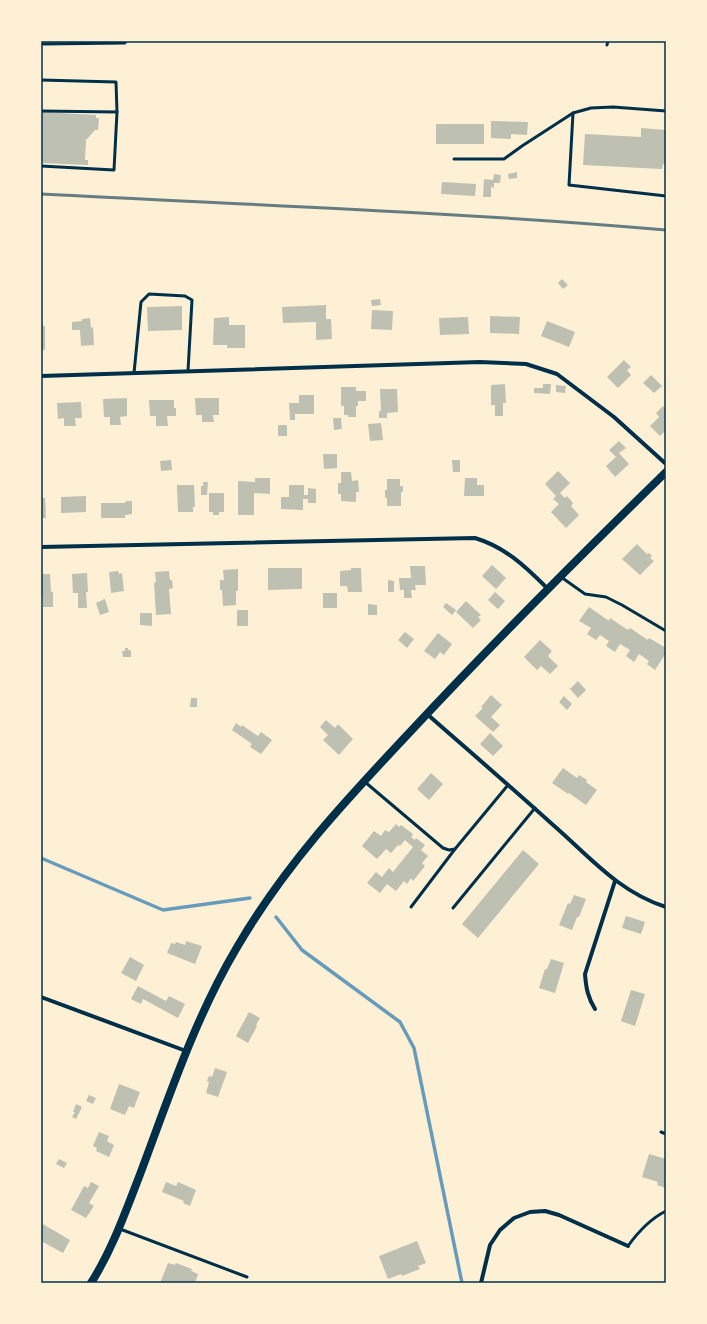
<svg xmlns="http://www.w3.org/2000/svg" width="707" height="1324" viewBox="0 0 707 1324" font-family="'Alegreya Sans',sans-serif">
	<rect width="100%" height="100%" fill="#fdf0d5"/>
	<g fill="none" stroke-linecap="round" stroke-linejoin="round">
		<!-- stream -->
		<g stroke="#669bbc" stroke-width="3.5">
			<polyline points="41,858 163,910 250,898"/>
			<polyline points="276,917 302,950 400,1022 414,1048 462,1283"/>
		</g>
	</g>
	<!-- building -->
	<g fill="#bec0b2">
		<polygon points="41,112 96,115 96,118 99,118 98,130 95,130 86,140 85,160 88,160 88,165 41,163"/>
		<polygon points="491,121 528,122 527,135 511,134 511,139 491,138"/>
		<rect x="436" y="124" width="48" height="20"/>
		<polygon points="641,128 666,130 666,164 663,164 662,169 583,165 585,134 641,137"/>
		<polygon points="517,172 517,178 509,179 508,174"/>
		<polygon points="494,174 501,175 500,183 494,183 494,188 491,187 491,197 483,197 484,179 493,180"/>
		<polygon points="442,182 476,184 475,196 441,194"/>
		<polygon points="562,279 568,285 563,289 558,283"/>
		<polygon points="380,299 381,305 372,306 371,300"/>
		<polygon points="326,305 326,319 331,319 332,339 316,340 316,322 283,323 282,307"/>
		<polygon points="182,306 182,330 148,331 147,307"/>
		<polygon points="372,310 393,311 392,330 371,329"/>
		<polygon points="490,316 520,317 519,334 490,333"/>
		<polygon points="229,317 229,325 245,325 245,348 227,348 227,345 213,345 214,318"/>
		<polygon points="468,317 469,334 440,335 439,318"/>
		<polygon points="90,318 91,328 93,327 94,345 81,346 80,330 72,330 72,322 82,321 82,319"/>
		<polygon points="547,321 575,332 569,347 541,336"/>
		<rect x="41" y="326" width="4" height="24"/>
		<polygon points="624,360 631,367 627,370 631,375 618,388 607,377"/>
		<polygon points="651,375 662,386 654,393 643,383"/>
		<polygon points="505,384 506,403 503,403 503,416 495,416 495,405 491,405 491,385"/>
		<polygon points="543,384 551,384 550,394 534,393 534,388 543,388"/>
		<polygon points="556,385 566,386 565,393 556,392"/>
		<polygon points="341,387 356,387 356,391 366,391 366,401 358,401 358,406 356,406 356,417 348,417 348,415 344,415 344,406 341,406"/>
		<polygon points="380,389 397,389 398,412 387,413 387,418 379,418 379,411 381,411"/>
		<polygon points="299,395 314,395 314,414 295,414 295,420 290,420 289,403 299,403"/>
		<polygon points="127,398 127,416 120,417 121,425 110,425 110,417 104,417 103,399"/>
		<polygon points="195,398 219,398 219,415 213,415 214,422 202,422 202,415 196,415"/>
		<polygon points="149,400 174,400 174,408 176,408 176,416 167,416 168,426 156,426 156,416 150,416"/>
		<polygon points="81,402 82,418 75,418 76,426 64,426 64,418 58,419 57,403"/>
		<polygon points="663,406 666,409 666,430 660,436 650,426 659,417 656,413"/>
		<polygon points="333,418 341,418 342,429 334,430"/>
		<polygon points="381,423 383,440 370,441 368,424"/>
		<rect x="278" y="425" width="9" height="11"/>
		<polygon points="619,441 626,448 619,453 629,464 615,477 606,466 616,457 609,450"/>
		<polygon points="323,454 337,454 337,468 324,469"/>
		<polygon points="171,460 172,470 161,471 160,461"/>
		<polygon points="452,460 460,460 460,472 453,472"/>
		<polygon points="558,471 570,483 560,493 565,498 567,496 573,503 571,506 579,515 566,528 551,512 559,504 553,499 556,496 545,484"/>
		<polygon points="341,472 351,472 352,481 358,480 359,492 356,492 356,502 341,501 341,494 338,494 338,483 341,483"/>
		<polygon points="255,478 270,478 270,494 254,493 254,515 238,515 238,481 255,482"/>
		<polygon points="465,478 477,478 477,485 484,485 484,496 464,496"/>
		<polygon points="387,479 400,479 400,486 403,486 403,492 401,492 401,506 387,506 387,498 385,498 385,490 387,490"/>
		<polygon points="203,482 208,482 207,495 201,495 201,486 203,486"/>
		<polygon points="177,485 194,485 195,507 193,507 193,512 178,512"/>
		<polygon points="289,485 304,485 304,495 308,495 308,488 316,489 316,503 308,503 308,499 303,499 303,510 281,509 281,497 289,497"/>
		<polygon points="209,493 224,493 224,512 219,512 219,515 213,515 213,512 209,512"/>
		<polygon points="86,496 86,512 61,513 61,497"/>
		<polygon points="41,498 45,498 46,518 41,518"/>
		<polygon points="126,501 132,501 132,514 125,515 125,518 101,518 101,503 125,503"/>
		<polygon points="637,544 647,554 649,553 652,556 650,558 654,561 640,575 622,559"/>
		<polygon points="492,565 506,578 496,589 482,576"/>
		<polygon points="410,566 425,566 426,585 415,585 416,590 411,590 412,598 404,598 404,590 400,590 399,578 411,578"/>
		<polygon points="268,568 302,568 302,589 268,590"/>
		<polygon points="351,568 361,568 362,592 348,592 347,586 340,586 340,571 351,570"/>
		<polygon points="238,569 238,591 236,591 236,605 223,606 222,590 220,590 220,580 224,580 223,570"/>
		<polygon points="118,571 119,574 122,573 124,591 111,593 109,572"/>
		<polygon points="169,571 170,580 172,580 173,588 169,589 171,614 156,615 154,583 156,582 155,572"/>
		<polygon points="87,573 88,592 86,592 87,608 78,608 78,593 73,593 72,574"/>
		<polygon points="42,574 50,574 51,592 53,592 53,607 43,607 43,596 41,596"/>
		<polygon points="388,580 394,581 394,592 388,592"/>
		<polygon points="495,592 505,601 498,609 488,600"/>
		<rect x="323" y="593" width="14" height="15"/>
		<polygon points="105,599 109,612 100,615 96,603"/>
		<polygon points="466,601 481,615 478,617 481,620 473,628 456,612"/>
		<polygon points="446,603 456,610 452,615 443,607"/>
		<polygon points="368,604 377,605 377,615 368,615"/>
		<polygon points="589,607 609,621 610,618 628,630 630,628 648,640 649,638 666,648 664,651 666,653 655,670 647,664 649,661 639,654 634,662 626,656 630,650 620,644 615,652 606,646 609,641 600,635 596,640 587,634 591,628 579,621"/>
		<rect x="237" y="610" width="11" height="16"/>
		<polygon points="140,613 152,613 152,626 140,625"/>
		<polygon points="405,632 414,639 407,648 398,640"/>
		<polygon points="438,633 452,644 444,655 440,652 435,659 424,651"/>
		<polygon points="540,640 552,651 548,656 558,666 550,674 541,666 537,670 524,657"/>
		<polygon points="125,648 128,648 128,650 131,650 131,657 123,657 122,651 125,651"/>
		<polygon points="578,681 586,690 578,698 570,689"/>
		<polygon points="491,695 502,705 491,717 500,725 493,732 475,716 483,708 481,707"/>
		<polygon points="564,696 572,704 567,710 559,702"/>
		<polygon points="191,698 197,698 197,707 190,707"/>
		<polygon points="326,720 335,728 338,724 353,739 339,755 323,740 328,735 320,727"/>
		<polygon points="236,723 241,727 242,725 258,736 261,732 272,740 261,754 250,747 252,744 232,730"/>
		<polygon points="490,733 503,746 493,756 480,744"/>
		<polygon points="563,768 577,778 579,775 587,780 586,782 597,790 586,805 569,793 568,794 552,783"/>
		<polygon points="431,773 443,784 429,800 417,789"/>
		<polygon points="396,824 399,827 401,825 413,834 411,837 415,840 416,838 425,845 421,850 428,856 422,863 425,866 413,881 411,878 407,884 404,881 396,891 387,884 380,893 367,883 376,872 382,877 389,868 393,872 413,847 405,840 400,846 398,845 391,853 386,849 377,859 362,846 374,831 381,836 385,830 389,832"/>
		<polygon points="523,850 539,864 478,938 462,924"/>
		<polygon points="574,895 586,899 579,917 577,917 572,930 559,925 568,903 570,904"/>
		<polygon points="626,916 645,922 641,934 622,928"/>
		<polygon points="186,941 202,946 195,964 167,953 171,943 175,944 176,942 185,945"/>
		<polygon points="130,957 144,965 136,981 121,973"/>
		<polygon points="551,959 564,963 555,993 539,988 545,969 547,969"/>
		<polygon points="138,986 166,1001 169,996 185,1004 178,1018 143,999 141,1004 131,999"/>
		<polygon points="631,990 645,994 635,1026 621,1021"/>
		<polygon points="249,1012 260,1018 256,1025 257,1026 248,1043 236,1036"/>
		<polygon points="215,1068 227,1072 218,1097 206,1093 209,1082 207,1081 209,1076 212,1077"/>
		<polygon points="119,1084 140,1092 134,1108 129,1106 125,1115 110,1109"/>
		<polygon points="89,1095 96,1098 93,1104 86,1101"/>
		<polygon points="76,1104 82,1107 76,1119 72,1117 75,1112 73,1112"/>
		<polygon points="99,1132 109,1136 107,1141 114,1145 109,1157 96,1151 97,1148 93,1146"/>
		<polygon points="649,1154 666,1159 666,1188 657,1185 658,1182 642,1177"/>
		<polygon points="59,1159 67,1163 64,1168 56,1164"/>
		<polygon points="91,1182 99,1186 89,1203 94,1206 86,1218 71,1210 84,1186 88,1188"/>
		<polygon points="166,1182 176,1186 178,1182 196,1190 190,1206 183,1203 184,1201 162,1192"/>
		<polygon points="41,1223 70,1240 63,1253 41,1241"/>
		<polygon points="417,1241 426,1263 418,1266 420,1269 402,1276 401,1274 388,1279 379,1256"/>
		<polygon points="168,1263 175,1265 176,1263 192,1269 191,1271 198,1274 195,1283 160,1283"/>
	</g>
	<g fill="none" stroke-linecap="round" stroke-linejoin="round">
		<!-- service -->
		<g stroke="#003049" stroke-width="3">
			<polyline points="41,44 125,43 125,41"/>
			<polyline points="607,45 608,41"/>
			<polyline points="41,80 116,82 117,112 114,170 41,166"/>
			<polyline points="41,111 117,112"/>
			<polyline points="573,113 569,185 666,196"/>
			<polyline points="454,159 504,159 522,146 573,113 591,108 613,107 666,111"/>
			<polyline points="134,373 141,302 149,294 185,296 192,300 188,371"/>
			<polyline points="561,577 585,594 606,597 622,605 666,631"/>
			<polyline points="365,782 443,848 449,850 455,849 508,785"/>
			<polyline points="411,907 455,849"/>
			<polyline points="453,908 535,808"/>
			<polyline points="661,1132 666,1134"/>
			<polyline points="120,1229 247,1277"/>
			<path d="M628,1246C638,1232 650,1219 666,1211"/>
		</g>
		<!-- minor -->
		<g stroke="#003049" stroke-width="4">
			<polyline points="41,376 480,362 526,364 557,374 614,417 666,464"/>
			<path d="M41,547L475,538C505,547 525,566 547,588"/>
			<path d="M427,714C468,750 511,787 552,824C588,855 618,892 666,907"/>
			<polyline points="41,997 186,1051"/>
			<path d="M595,1009C588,998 586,988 585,974L615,881"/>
			<polyline points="481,1283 490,1245 500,1230 514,1218 530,1212 545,1211 559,1215 628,1246"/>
		</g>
		<!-- secondary -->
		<path stroke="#003049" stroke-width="8" d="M91,1283C112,1250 125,1213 139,1177C168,1100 194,1020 236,949C284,866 345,801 410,732C493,643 579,557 666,472"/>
		<!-- rail -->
		<path stroke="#657d81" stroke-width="3" d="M41,194C249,205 458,212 666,230"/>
	</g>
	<!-- border -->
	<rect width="707" height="1324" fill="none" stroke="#fdf0d5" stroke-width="84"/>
	<rect x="42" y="42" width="623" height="1240" fill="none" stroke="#003049" stroke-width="1.5"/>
</svg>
